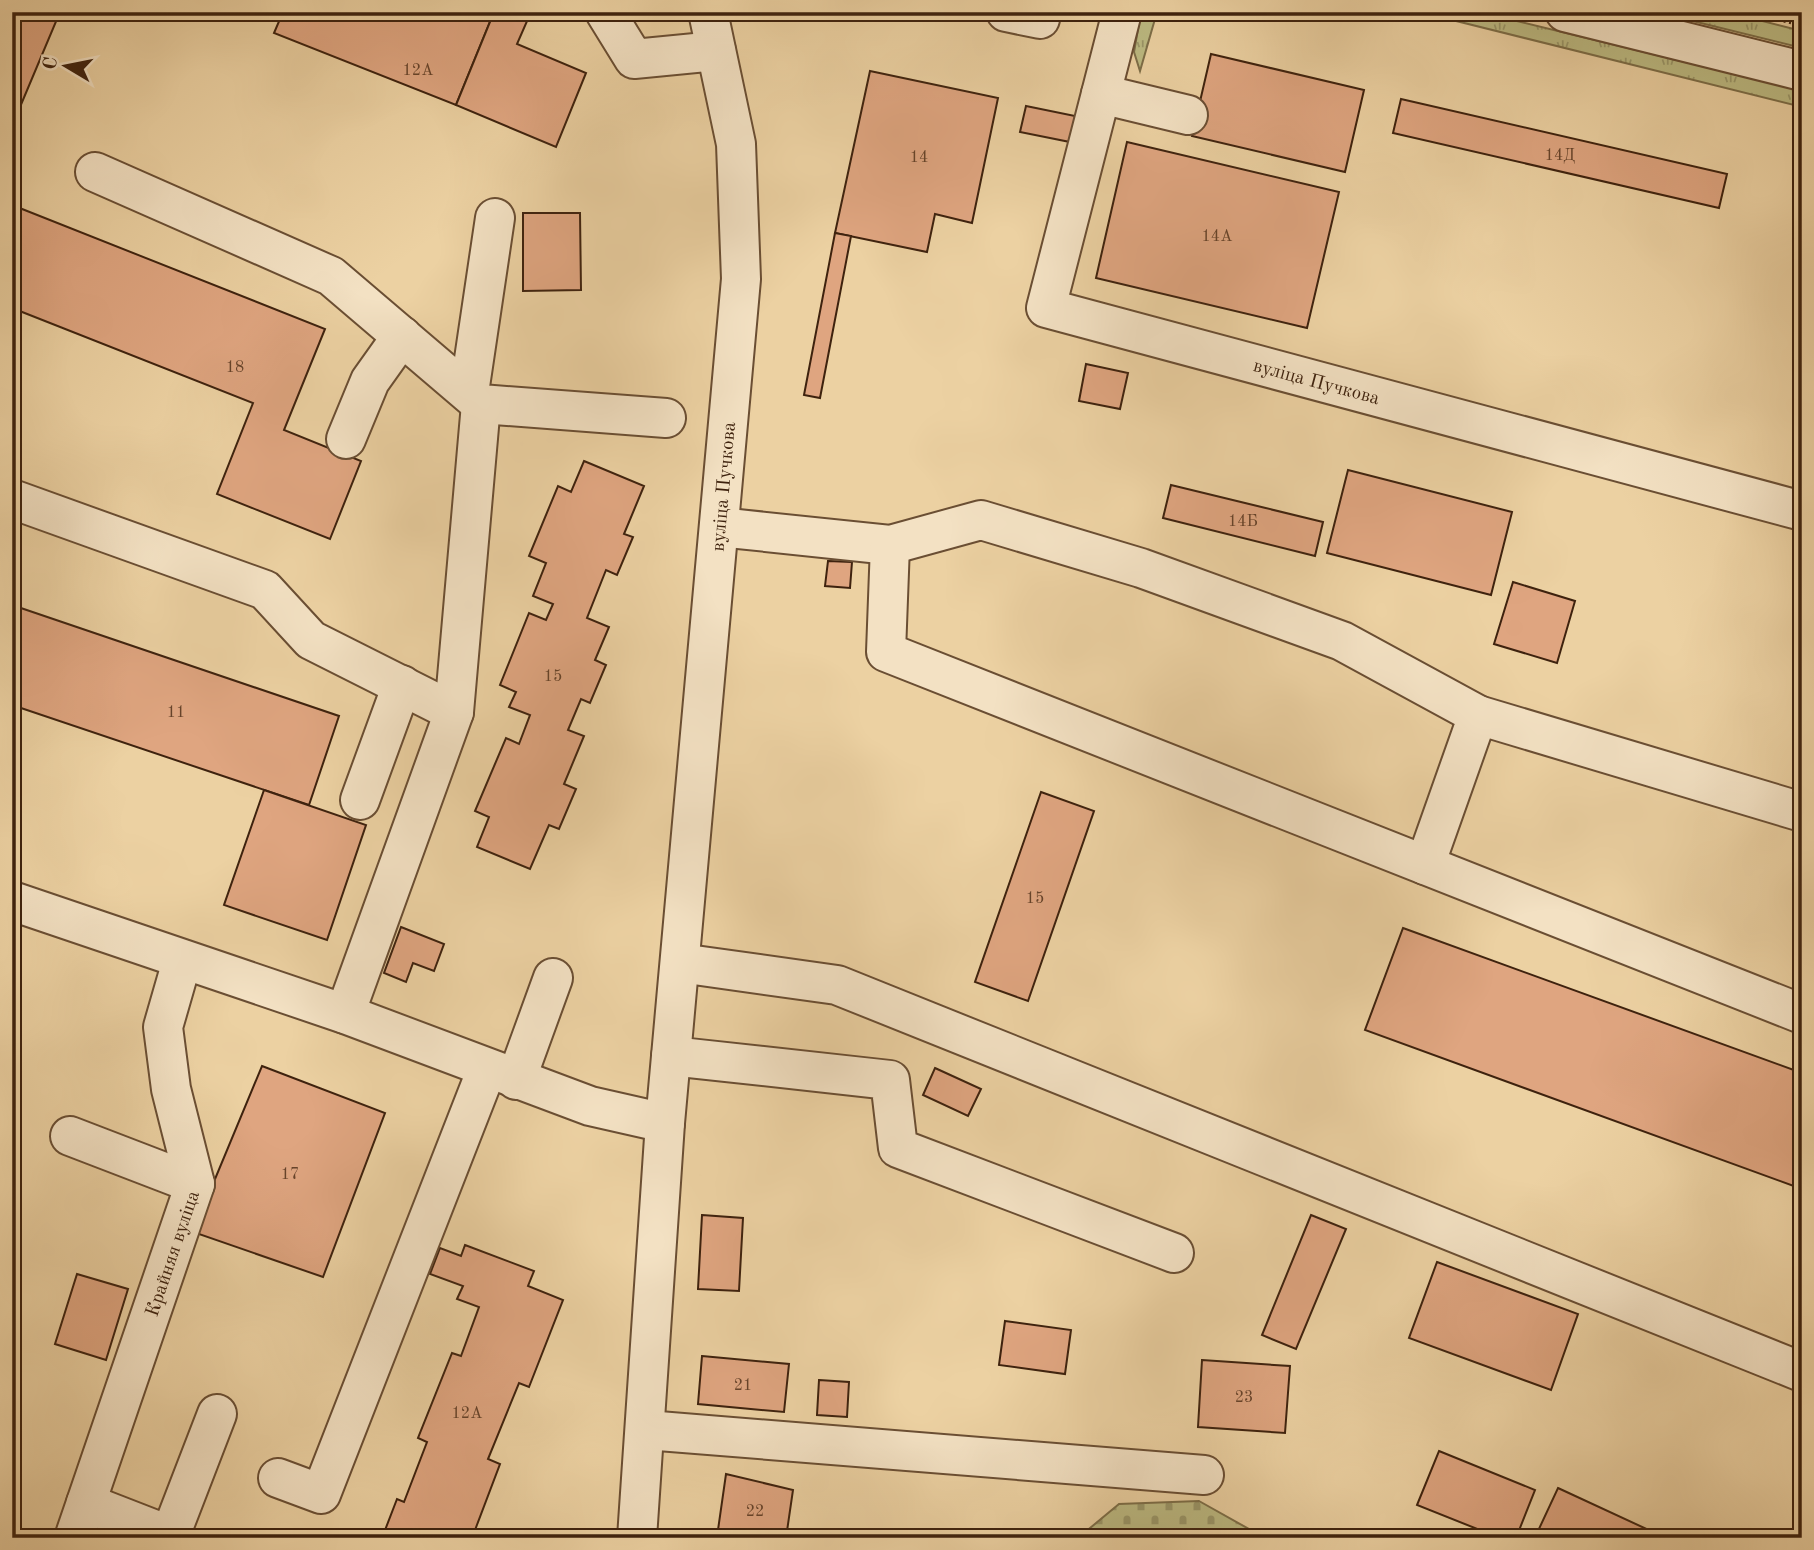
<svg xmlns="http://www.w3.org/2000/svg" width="1814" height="1550" viewBox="0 0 1814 1550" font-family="'Old Standard TT',serif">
	<defs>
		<pattern id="grass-tufts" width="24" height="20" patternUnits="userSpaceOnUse" patternTransform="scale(1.75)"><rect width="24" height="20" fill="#bcba82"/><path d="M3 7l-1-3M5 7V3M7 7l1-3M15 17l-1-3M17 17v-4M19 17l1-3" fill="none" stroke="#9a9769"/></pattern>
		<pattern id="cemetery-stones" width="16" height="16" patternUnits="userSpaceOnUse" patternTransform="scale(1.75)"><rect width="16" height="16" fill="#bcba82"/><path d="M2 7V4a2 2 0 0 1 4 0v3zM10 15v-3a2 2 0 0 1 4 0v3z" fill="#9a9769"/></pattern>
	</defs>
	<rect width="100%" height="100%" fill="#ecd1a2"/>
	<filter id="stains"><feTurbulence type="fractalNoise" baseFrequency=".00286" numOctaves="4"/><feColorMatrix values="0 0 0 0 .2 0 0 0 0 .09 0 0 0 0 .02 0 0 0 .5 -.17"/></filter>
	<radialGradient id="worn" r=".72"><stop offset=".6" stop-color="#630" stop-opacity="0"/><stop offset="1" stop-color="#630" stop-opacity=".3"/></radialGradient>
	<!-- grass -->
	<g fill="url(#grass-tufts)" stroke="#7d6e48" stroke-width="2">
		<polygon points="1141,12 1157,12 1140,71 1134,52"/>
		<polygon points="1420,12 1480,12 1800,90 1802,107"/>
		<polygon points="1656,12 1727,12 1802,31 1802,48"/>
	</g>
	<!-- cemetery -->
	<polygon fill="url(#cemetery-stones)" stroke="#7d6e48" stroke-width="2" points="1199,1501 1265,1538 1078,1538 1119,1504"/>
	<!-- building -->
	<g fill="#dfa580" stroke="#3e220e" stroke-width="2">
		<polygon points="12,12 60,12 12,126"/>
		<polygon points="283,12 494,12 456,105 274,33"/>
		<polygon points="494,12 531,12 517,44 586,73 556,147 456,105"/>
		<polygon points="1211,54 1364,90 1345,172 1192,136"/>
		<polygon points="870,71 998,98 972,223 935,214 927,252 835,233"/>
		<polygon points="1401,99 1727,174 1719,208 1393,133"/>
		<polygon points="1026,106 1075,116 1070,142 1020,132"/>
		<polygon points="1127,142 1339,192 1307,328 1096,278"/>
		<polygon points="12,205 325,329 284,430 361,461 330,539 217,494 253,403 12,308"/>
		<polygon points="523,213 580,213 581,290 523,291"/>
		<polygon points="835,233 851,236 820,398 804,395"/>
		<polygon points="1086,364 1128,373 1120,409 1079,401"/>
		<polygon points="584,461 644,486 624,534 633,537 617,575 606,570 587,618 609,627 595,660 606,665 590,703 581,699 568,730 584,736 564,784 576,789 559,829 549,825 530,869 477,847 489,817 475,811 506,738 519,744 530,715 509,707 516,692 500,685 529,613 546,620 553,604 533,596 546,563 529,556 558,486 571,492"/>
		<polygon points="1348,470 1512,512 1491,595 1327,553"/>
		<polygon points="1171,485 1323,522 1315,556 1163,518"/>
		<polygon points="828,561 852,562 850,588 825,586"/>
		<polygon points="1513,582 1575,601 1557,663 1494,644"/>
		<polygon points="12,605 339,716 309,805 12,705"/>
		<polygon points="264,790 366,825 327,940 224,905"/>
		<polygon points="1041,792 1094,811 1028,1001 975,982"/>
		<polygon points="401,927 444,944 434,971 413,963 406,982 384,973"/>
		<polygon points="1403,928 1802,1073 1802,1189 1365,1030"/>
		<polygon points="262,1066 385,1113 323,1277 193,1232"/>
		<polygon points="935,1068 981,1089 968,1116 923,1095"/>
		<polygon points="702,1215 743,1218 739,1291 698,1289"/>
		<polygon points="1311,1215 1346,1229 1296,1349 1262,1335"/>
		<polygon points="465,1245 534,1271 528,1286 563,1300 529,1387 519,1383 488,1459 500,1464 472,1538 461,1533 460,1538 382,1538 397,1499 404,1502 427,1442 418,1438 452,1353 461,1356 479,1307 457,1299 463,1286 430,1274 440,1248 461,1256"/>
		<polygon points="1437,1262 1578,1314 1551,1390 1409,1338"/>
		<polygon points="77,1274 128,1289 106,1360 55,1344"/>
		<polygon points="1005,1321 1071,1330 1065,1374 999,1365"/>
		<polygon points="702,1356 789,1364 784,1412 698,1404"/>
		<polygon points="1202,1360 1290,1366 1285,1433 1198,1427"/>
		<polygon points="819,1380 849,1382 847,1417 817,1415"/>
		<polygon points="1439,1451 1535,1490 1516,1538 1500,1538 1417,1505"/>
		<polygon points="726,1474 793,1490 786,1538 762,1538 718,1530"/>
		<polygon points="1558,1488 1666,1538 1553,1538 1538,1531"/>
	</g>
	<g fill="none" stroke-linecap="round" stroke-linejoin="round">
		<defs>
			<g id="minor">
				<polyline points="605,12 634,59 716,51"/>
				<polyline points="1006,12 1040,19"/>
				<path id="s1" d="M1122,12L1046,308L1802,511"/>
				<polyline points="1565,12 1802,71"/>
				<polyline points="1101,94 1188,115"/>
				<polyline points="95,172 331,276 481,404 666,418"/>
				<polyline points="469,393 495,218"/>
				<polyline points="346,439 370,381 402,336"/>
				<polyline points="12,499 265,590 311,640 454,712"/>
				<polyline points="719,527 890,545 981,520 1141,568 1342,641 1478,715 1425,865"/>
				<polyline points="890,545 886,652 1802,1014"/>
				<polyline points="1478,715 1802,812"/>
				<polyline points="360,800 402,685"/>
				<polyline points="12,901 345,1014 590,1106 665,1123"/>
				<polyline points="680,963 837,985 1802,1372"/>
				<polyline points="345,1014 454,712 481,404"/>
				<polyline points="671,1056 890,1080 898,1148 1174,1253"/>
				<polyline points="516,1080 553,978"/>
				<polyline points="70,1136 195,1184"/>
				<polyline points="646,1430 1204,1475"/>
				<polyline points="278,1478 321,1494 487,1069"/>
				<polyline points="86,1503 176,1538"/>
				<polyline points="170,1536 217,1414"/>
				<path id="s2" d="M74,1538L195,1184L171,1089L163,1027L182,961"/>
				<path id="s3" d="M637,1538L665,1123L741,279L736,144L708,12"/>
			</g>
		</defs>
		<!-- minor casing -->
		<use href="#minor" stroke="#6a4e33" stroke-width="42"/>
		<!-- path -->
		<polyline stroke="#3e220e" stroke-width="4.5" stroke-dasharray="2 3.5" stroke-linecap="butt" points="1752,12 1802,25"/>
		<!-- minor -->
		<use href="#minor" stroke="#f3e1c3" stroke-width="38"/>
	</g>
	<g text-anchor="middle" stroke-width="5" stroke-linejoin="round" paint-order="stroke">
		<!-- number labels -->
		<g font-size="16" fill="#66432a">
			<text x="418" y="75">12А</text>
			<text x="1560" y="160">14Д</text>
			<text x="919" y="162">14</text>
			<text x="1217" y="241">14А</text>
			<text x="235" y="372">18</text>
			<text x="1243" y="526">14Б</text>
			<text x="553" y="681">15</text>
			<text x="176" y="717">11</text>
			<text x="1035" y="903">15</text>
			<text x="290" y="1179">17</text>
			<text x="743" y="1390">21</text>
			<text x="1244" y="1402">23</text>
			<text x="467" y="1418">12А</text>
			<text x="755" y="1516">22</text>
		</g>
		<!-- street labels -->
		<g font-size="19" fill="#3e220e" stroke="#f3e1c3">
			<text dy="7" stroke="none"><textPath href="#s1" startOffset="586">вуліца Пучкова</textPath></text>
			<text dy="7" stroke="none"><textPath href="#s3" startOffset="1055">вуліца Пучкова</textPath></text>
			<text dy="7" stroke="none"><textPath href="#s2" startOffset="301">Крайняя вуліца</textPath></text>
		</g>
	</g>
	<!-- margin -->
	<rect width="1814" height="1550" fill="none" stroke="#ecd1a2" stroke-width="42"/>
	<rect x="14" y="14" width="1786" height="1522" fill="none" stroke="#3e220e" stroke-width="3.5"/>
	<rect x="21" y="21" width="1772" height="1508" fill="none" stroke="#3e220e" stroke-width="2"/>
	<!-- north arrow -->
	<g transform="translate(66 66) rotate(280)" stroke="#f3e1c3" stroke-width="5" paint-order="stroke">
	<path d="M0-5L12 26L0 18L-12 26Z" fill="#3e220e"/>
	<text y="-10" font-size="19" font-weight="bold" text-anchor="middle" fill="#3e220e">С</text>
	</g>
	<rect width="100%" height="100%" filter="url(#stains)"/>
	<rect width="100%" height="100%" fill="url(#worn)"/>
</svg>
